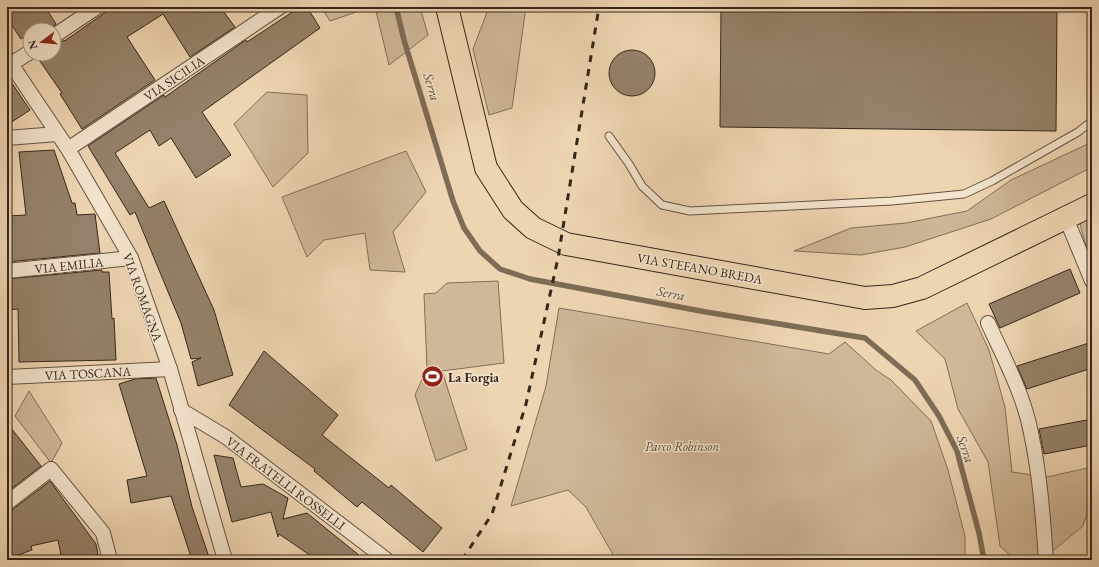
<svg xmlns="http://www.w3.org/2000/svg" width="1099" height="567" viewBox="0 0 1099 567" font-family="'EB Garamond',serif">
	<rect width="100%" height="100%" fill="#eed5b2"/>
	<filter id="stains"><feTurbulence type="fractalNoise" baseFrequency=".005" numOctaves="4"/><feColorMatrix values="0 0 0 0 .2 0 0 0 0 .09 0 0 0 0 .02 0 0 0 .5 -.17"/></filter>
	<radialGradient id="worn" r=".72"><stop offset=".6" stop-color="#630" stop-opacity="0"/><stop offset="1" stop-color="#630" stop-opacity=".3"/></radialGradient>
	<!-- green -->
	<g fill="#cfb798" stroke="#826f59">
		<polygon points="321,7 371,7 330,21"/>
		<polygon points="375,7 420,7 428,35 389,65"/>
		<polygon points="489,7 526,7 512,108 489,115 473,49"/>
		<polygon points="267,92 307,95 308,153 273,187 234,124"/>
		<polygon points="1092,142 1092,167 991,219 905,247 861,255 794,251 851,228 906,223 967,211 1011,180"/>
		<polygon points="406,151 426,192 393,232 405,272 370,270 365,233 324,240 307,257 282,197"/>
		<polygon points="1092,206 1092,255 1089,257 1076,209"/>
		<polygon points="498,281 504,363 442,371 467,449 436,461 415,395 427,368 424,294 436,293 447,283"/>
		<polygon points="967,303 989,350 1005,407 1012,472 1047,477 1092,467 1092,499 1083,526 1042,560 1015,560 1000,546 988,462 958,409 945,359 916,331"/>
		<polygon points="559,308 829,354 845,342 876,370 891,380 931,421 948,470 965,536 965,560 616,560 586,507 568,490 511,506 546,386"/>
		<polygon points="29,391 62,443 51,463 15,416"/>
	</g>
	<g fill="none" stroke-linecap="round" stroke-linejoin="round">
		<!-- stream -->
		<polyline stroke="#7e6c56" stroke-width="5.5" points="396,7 404,40 453,201 464,228 480,251 500,269 530,279 706,312 865,338 915,380 939,416 957,451 979,533 984,560"/>
	</g>
	<!-- building -->
	<g fill="#958169" stroke="#35271a">
		<polygon points="7,7 45,7 56,24 48,30 30,30 30,44 28,44 24,37 21,39 7,18"/>
		<polygon points="113,7 220,7 235,27 190,57 163,14 127,37 155,80 82,129 60,94 62,93 37,57 38,54 54,54 54,44 66,40"/>
		<polygon points="300,7 307,7 320,28 202,112 231,155 196,178 171,138 159,146 150,130 115,153 149,208 164,201 214,310 233,375 198,386 192,362 201,358 191,359 181,323 135,212 130,215 88,146 164,95 165,97 246,40 247,42"/>
		<polygon points="721,7 1057,7 1056,131 720,127"/>
		<circle cx="632" cy="73" r="23"/>
		<polygon points="7,76 30,110 7,125"/>
		<polygon points="54,150 72,203 75,203 77,215 95,214 100,253 7,262 7,216 26,215 19,152"/>
		<polygon points="1070,269 1080,293 1000,328 989,304"/>
		<polygon points="102,270 102,272 109,272 112,319 114,318 116,360 19,362 18,309 7,310 7,279"/>
		<polygon points="1092,342 1092,368 1027,389 1017,366"/>
		<polygon points="264,351 338,415 322,435 389,488 391,485 442,528 423,552 362,502 357,507 314,471 315,469 229,405"/>
		<polygon points="156,378 177,445 192,507 210,560 192,560 171,496 131,503 127,480 147,476 119,384 135,379"/>
		<polygon points="1092,419 1092,445 1044,454 1039,429"/>
		<polygon points="7,423 41,466 7,492"/>
		<polygon points="214,455 233,458 241,487 263,484 288,498 283,519 307,513 365,560 317,560 279,534 278,537 271,512 232,522"/>
		<polygon points="50,481 96,544 99,560 62,560 58,540 31,546 32,550 7,559 7,511 12,510"/>
	</g>
	<g fill="none" stroke-linecap="round" stroke-linejoin="round">
		<defs>
			<polyline id="lane" points="609,136 629,164 642,186 662,205 690,211 892,201 964,194 992,181 1078,132 1092,121"/>
			<g id="street">
				<polyline points="54,36 97,7"/>
				<polyline points="7,58 68,149 131,258 170,369 225,560"/>
				<polyline points="11,64 30,52"/>
				<polyline points="7,138 57,134"/>
				<polyline points="68,149 280,7"/>
				<polyline points="1066,218 1092,281"/>
				<polyline points="7,271 131,258"/>
				<path d="M988,323C1004,358 1024,395 1031,433C1040,475 1043,517 1046,560"/>
				<polyline points="7,377 170,369"/>
				<polyline points="181,410 226,437 387,560"/>
				<polyline points="7,503 51,469 103,533 110,560"/>
			</g>
			<polyline id="primary" points="447,7 486,168 513,210 533,228 566,244 865,298 893,296 922,288 1092,205"/>
		</defs>
		<!-- lane casing -->
		<use href="#lane" stroke="#635240" stroke-width="9"/>
		<!-- street casing -->
		<use href="#street" stroke="#635240" stroke-width="16"/>
		<!-- primary casing -->
		<use href="#primary" stroke="#35271a" stroke-width="24"/>
		<!-- lane -->
		<use href="#lane" stroke="#f4e4cd" stroke-width="7"/>
		<!-- street -->
		<use href="#street" stroke="#f4e4cd" stroke-width="14"/>
		<!-- primary -->
		<use href="#primary" stroke="#eed5b2" stroke-width="22"/>
		<!-- rail -->
		<polyline stroke="#35271a" stroke-width="3" stroke-dasharray="7 7" stroke-linecap="butt" points="462,560 492,514 526,404 558,258 599,7"/>
	</g>
	<!-- icons -->
	<defs>
		<symbol id="stadium-disc" viewBox="-11 -11 22 22"><circle r="9.5" fill="#8f2418" stroke="#f4e4cd"/><path d="M0-5a6.5 5 0 1 0 0 10a6.5 5 0 1 0 0-10ZM-3.5-1.8h7v3.6h-7Z" fill="#fff"/></symbol>
	</defs>
	<g fill-rule="evenodd">
		<use href="#stadium-disc" x="420" y="364" width="25" height="25"/>
	</g>
	<g text-anchor="middle" stroke-width="3" stroke-linejoin="round" paint-order="stroke">
		<!-- street labels -->
		<g font-size="13" fill="#35271a" stroke="#f4e4cd">
			<text transform="translate(174 78) rotate(-34)" y="5">VIA SICILIA</text>
			<text transform="translate(69 265) rotate(-6)" y="5">VIA EMILIA</text>
			<text transform="translate(700 268) rotate(10)" y="5">VIA STEFANO BREDA</text>
			<text transform="translate(143 297) rotate(70)" y="5">VIA ROMAGNA</text>
			<text transform="translate(88 373) rotate(-3)" y="5">VIA TOSCANA</text>
			<text transform="translate(286 483) rotate(37)" y="5">VIA FRATELLI ROSSELLI</text>
		</g>
		<!-- poi labels -->
		<g font-size="13" font-weight="bold" fill="#35271a" stroke="#f4e4cd" text-anchor="start">
			<text x="448" y="382">La Forgia</text>
		</g>
		<!-- park labels -->
		<g font-size="13" font-style="italic" fill="#5c4b3a" stroke="#f4e4cd">
			<text x="682" y="451">Parco Robinson</text>
		</g>
		<!-- water labels -->
		<g font-size="14" font-style="italic" fill="#5a4a38" stroke="#f4e4cd">
			<text transform="translate(432 87) rotate(74)" y="5">Serra</text>
			<text transform="translate(671 293) rotate(11)" y="5">Serra</text>
			<text transform="translate(966 449) rotate(70)" y="5">Serra</text>
		</g>
	</g>
	<!-- margin -->
	<rect width="1099" height="567" fill="none" stroke="#eed5b2" stroke-width="24"/>
	<rect x="8" y="8" width="1083" height="551" fill="none" stroke="#35271a" stroke-width="2"/>
	<rect x="12" y="12" width="1075" height="543" fill="none" stroke="#35271a"/>
	<!-- north arrow -->
	<g transform="translate(42 42) rotate(254)"><circle r="19" fill="#f4e4cd" stroke="#a89885"/>
	<path d="M0-3L7 15L0 10L-7 15Z" fill="#8f2418"/>
	<text y="-6" font-size="11" font-weight="bold" text-anchor="middle" fill="#35271a">N</text>
	</g>
	<rect width="100%" height="100%" filter="url(#stains)"/>
	<rect width="100%" height="100%" fill="url(#worn)"/>
</svg>
